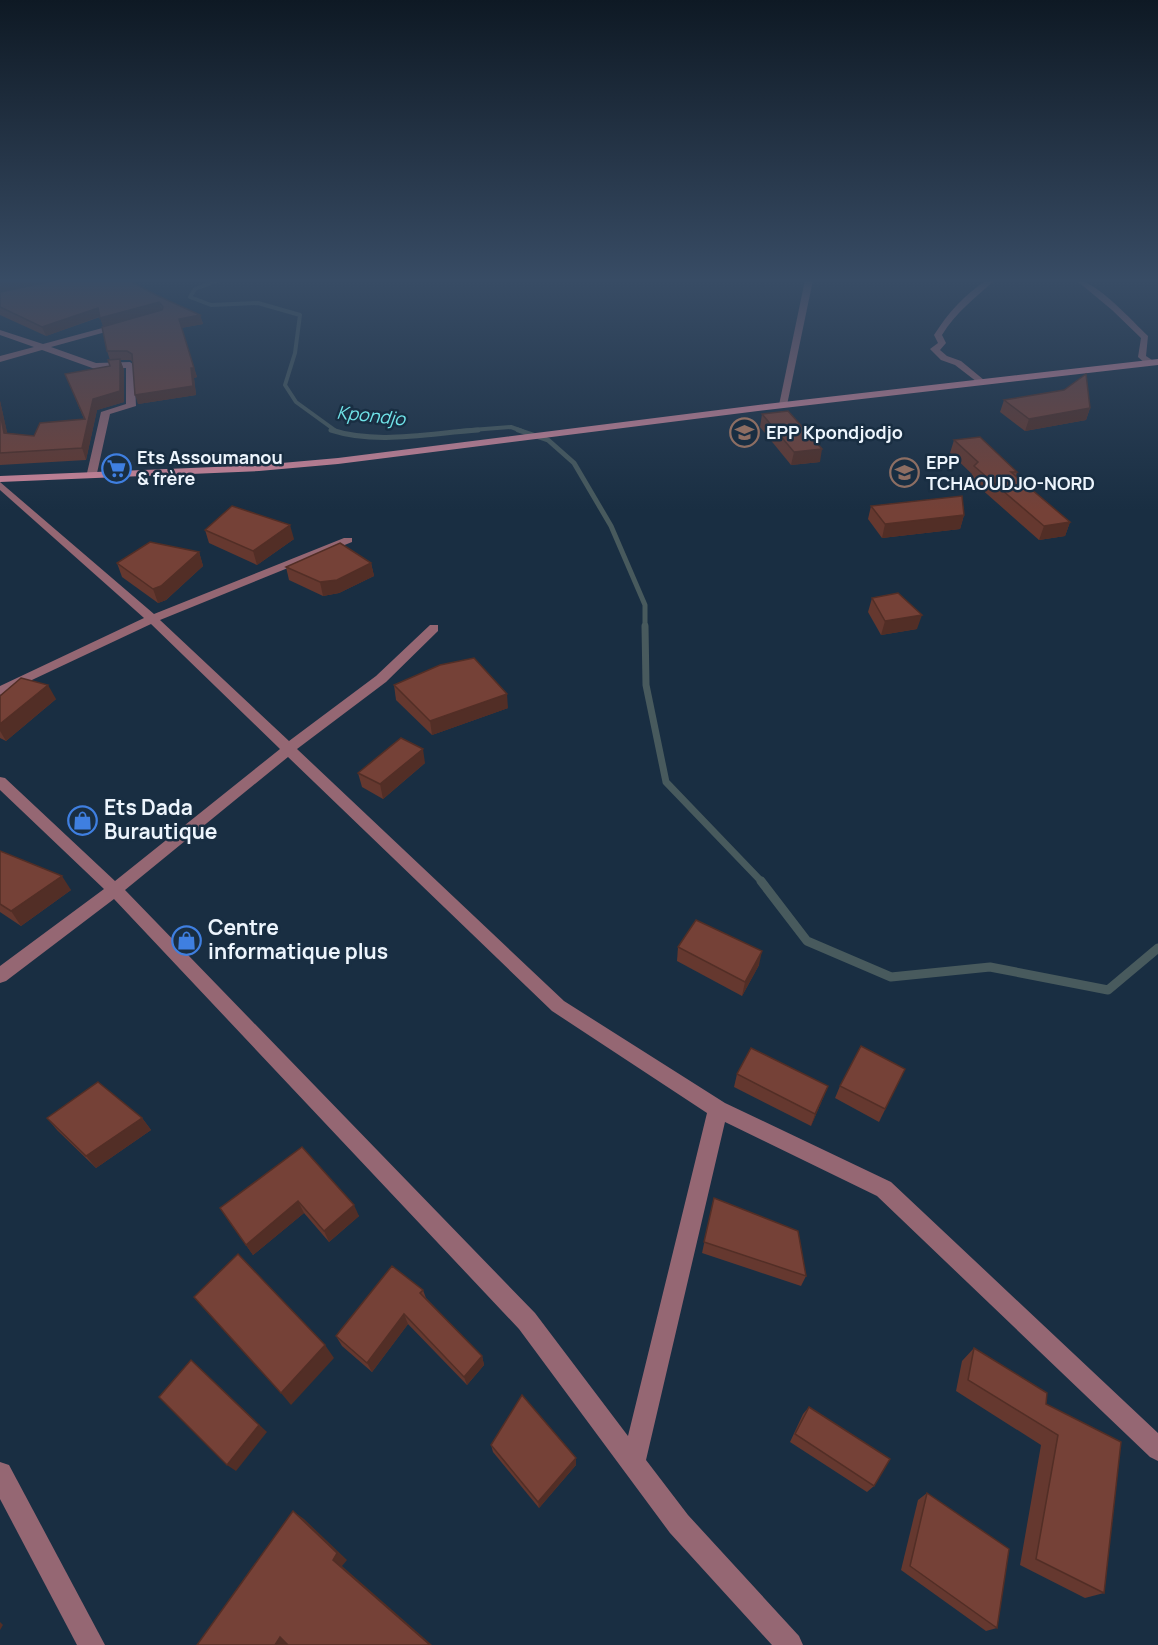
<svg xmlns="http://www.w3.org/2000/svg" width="1158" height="1645" viewBox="0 0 1158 1645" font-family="Manrope,sans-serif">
	<rect width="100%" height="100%" fill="#192e42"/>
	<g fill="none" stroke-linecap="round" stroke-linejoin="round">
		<!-- stream-far3 -->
		<g stroke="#485a5d" stroke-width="4">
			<polyline points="219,280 195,289 190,297 211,305 258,303 300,315 295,353 285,385 296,402 336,431"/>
			<polyline points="459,431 511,427 522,431"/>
		</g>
		<!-- stream-far2 -->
		<g stroke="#485a5d" stroke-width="5">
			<path d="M331,430C377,445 431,433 478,430"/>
			<polyline points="518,430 548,440 574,463 611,526 645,605 645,627"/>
		</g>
		<!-- stream-far1 -->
		<polyline stroke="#485a5d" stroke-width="7" points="645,626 646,685 666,782 762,882"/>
		<!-- stream -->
		<polyline stroke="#485a5d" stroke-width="9" points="761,881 807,941 891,977 990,967 1108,990 1158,948"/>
		<!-- minor -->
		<g fill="#956773" fill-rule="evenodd">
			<polygon points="805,280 813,280 787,405 783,408 779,405"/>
			<path d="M987,280H995C975,298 956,312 942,335L946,343L940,350L947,356L961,361L984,380L985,382L981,385L955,365L941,360L930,349L938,343L934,335C948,313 965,294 987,280Z"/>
			<path d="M1076,280C1096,280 1133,322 1148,336L1146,356L1152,360V364H1146L1138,357L1141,338L1112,310Z"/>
			<polygon points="121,323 125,325 124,327 51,347 96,363 130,362 134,365 136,406 110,414 97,473 92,476 87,473 101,412 126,404 126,368 95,369 42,350 0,362 0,356 34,347 0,335 0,330 43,344"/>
			<path d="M0,482L154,614L344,538H352V542L160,620L289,741L376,676L430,625H438V631L386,682L297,749L564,1001L725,1103L891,1182L1158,1433V1461L1150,1457L877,1196L725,1122L646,1460L688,1515L799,1636L803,1645H772L670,1533L519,1329L114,899L6,981L0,983V966L104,889L0,790V777L5,778L115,881L280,749L151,624L0,695V686L144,618L0,490ZM288,757L552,1011L707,1113L628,1436L535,1313L125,890Z"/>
			<polygon points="0,1462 9,1465 105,1645 77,1645 0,1499"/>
		</g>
		<!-- secondary -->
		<polygon fill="#d0879b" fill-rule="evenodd" points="1158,359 1158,365 758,411 338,464 259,471 0,482 0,476 259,465 338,458 758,405"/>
	</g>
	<!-- wall -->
	<g fill="#65382f">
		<polygon points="0,280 156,295 200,315 203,324 181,328 197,377 194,378 196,395 138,404 133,362 130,360 120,360 124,370 124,402 97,410 86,460 0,465 0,401 7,433 34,436 84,419 65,374 110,366 110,360 107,351 103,326 100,317 46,336 0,315"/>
		<polygon points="1004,400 1090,408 1086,420 1025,431 1000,412"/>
		<polygon points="762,414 820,462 791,465 760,427"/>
		<polygon points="954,440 1017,472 1016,476 1070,522 1065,536 1039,540 970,479 972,474 950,453"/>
		<polygon points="871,506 964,515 960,529 882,538 868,519"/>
		<polygon points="205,530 294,539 257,565 209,543"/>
		<polygon points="199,552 203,566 166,600 158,603 122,577 117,563"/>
		<polygon points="371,563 374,576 339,593 323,596 289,580 286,567"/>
		<polygon points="872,598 917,629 881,635 868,612"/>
		<polygon points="394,685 508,708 432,735 396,700"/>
		<polygon points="0,696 56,699 6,741 0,738"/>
		<polygon points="425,763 383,799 362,787 358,773"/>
		<polygon points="0,851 71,890 21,926 0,912"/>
		<polygon points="678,947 759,965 742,996 677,961"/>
		<polygon points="905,1069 879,1122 835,1098 840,1086"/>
		<polygon points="737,1074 828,1086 811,1126 734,1087"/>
		<polygon points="47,1118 142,1118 151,1130 96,1168 57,1130"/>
		<polygon points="302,1147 359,1216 329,1242 304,1213 253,1255 220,1208"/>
		<polygon points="714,1198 806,1276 801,1286 702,1253"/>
		<polygon points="423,1290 426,1298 482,1356 484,1365 467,1385 408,1324 372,1372 342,1346 336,1336"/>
		<polygon points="974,1348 1046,1404 1121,1442 1104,1593 1085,1598 1020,1565 1041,1445 956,1391 962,1361"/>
		<polygon points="809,1407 874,1486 867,1492 790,1442 803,1414"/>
		<polygon points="491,1445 576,1465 539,1508 493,1452"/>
		<polygon points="927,1493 997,1628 986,1631 901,1570 918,1500"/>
	</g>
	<!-- shaded-wall -->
	<g fill="#522e26">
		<polygon points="19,280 64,280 0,293 0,283"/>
		<polygon points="159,302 162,311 103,326 100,318"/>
		<polygon points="98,308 101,316 46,336 42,327"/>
		<polygon points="200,315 203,324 181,328 179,319"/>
		<polygon points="120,359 124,370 124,402 97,410 86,460 82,448 93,399"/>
		<polygon points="191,368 194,368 197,377 194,378 196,395 138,404 135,395"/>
		<polygon points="0,401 10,445 4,433 0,413"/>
		<polygon points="1090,408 1086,420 1025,431 1029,419"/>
		<polygon points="822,449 820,462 791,465 794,452"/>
		<polygon points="964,515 960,529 882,538 885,524"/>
		<polygon points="1070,522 1065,536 1039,540 1044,526"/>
		<polygon points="290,525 294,539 257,565 253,551"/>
		<polygon points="199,552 203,566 166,600 158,603 153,589"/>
		<polygon points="371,563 374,576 339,593 323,596 320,582"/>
		<polygon points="922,615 917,629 881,635 885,621"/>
		<polygon points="48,685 56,699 6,741 0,731 0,724"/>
		<polygon points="507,694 508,708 432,735 430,721"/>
		<polygon points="423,749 425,763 383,799 380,784"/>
		<polygon points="62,876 71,890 21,926 11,911"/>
		<polygon points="762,951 759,965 742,996 745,982"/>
		<polygon points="828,1086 823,1098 811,1126 815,1114"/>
		<polygon points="142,1118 151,1130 96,1168 86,1156"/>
		<polygon points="298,1201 304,1213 253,1255 246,1245"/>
		<polygon points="354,1205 359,1216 329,1242 324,1231"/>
		<polygon points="404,1314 408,1324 372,1372 367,1363"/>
		<polygon points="325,1345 334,1358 291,1405 281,1393"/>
		<polygon points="482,1356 484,1365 467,1385 464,1377"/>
		<polygon points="191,1360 267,1432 236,1471 227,1465"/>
		<polygon points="576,1458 576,1465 539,1508 538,1502"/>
		<polygon points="293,1511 304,1519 347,1560 342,1566 432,1645 430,1645 333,1560"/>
		<polygon points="0,1622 3,1625 0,1630"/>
		<polygon points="280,1637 290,1645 275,1645"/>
	</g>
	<!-- building -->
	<g fill="#754137" stroke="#522e26" stroke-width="1.5">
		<polygon points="0,280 19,280 0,283"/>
		<polygon points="58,280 128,280 156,295 200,315 179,319 194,368 191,368 193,386 135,395 132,354 127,351 107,351 102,327 162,310 163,307 159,302 100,318 98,308 42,327 0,307 0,292"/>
		<polygon points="120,359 120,391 93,399 82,448 0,453 0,413 4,433 34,436 40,423 85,419 65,374 110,366 108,360"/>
		<polygon points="1086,374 1090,408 1029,419 1004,400 1064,390"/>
		<polygon points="788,411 822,449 794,452 762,414"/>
		<polygon points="980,437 1017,472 1011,472 1070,522 1044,526 974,466 978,462 954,440"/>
		<polygon points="962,496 964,515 885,524 871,506"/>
		<polygon points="232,506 290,525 253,551 205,530"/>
		<polygon points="150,542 199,552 161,586 153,589 117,563"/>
		<polygon points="340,543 371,563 337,580 320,582 286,567"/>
		<polygon points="898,593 922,615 885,621 872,598"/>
		<polygon points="474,658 507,694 430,721 394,685 440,665"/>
		<polygon points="21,678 48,685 0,724 0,696"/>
		<polygon points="401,738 423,749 380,784 358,773"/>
		<polygon points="0,851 62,876 11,911 0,904"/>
		<polygon points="696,920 762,951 745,982 678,947"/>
		<polygon points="861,1046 905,1069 885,1109 840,1086"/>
		<polygon points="751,1048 828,1086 815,1114 737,1074"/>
		<polygon points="98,1082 142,1118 86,1156 47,1118"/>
		<polygon points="302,1147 354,1205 324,1231 298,1201 246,1245 220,1208"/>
		<polygon points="714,1198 798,1231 806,1276 704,1242"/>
		<polygon points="238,1254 325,1345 281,1393 194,1297"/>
		<polygon points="392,1266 423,1290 420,1293 482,1356 464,1377 404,1314 367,1363 336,1336"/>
		<polygon points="974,1348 1047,1393 1046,1404 1121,1442 1104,1593 1036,1559 1058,1435 968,1380"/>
		<polygon points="191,1360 259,1425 227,1465 159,1397"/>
		<polygon points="522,1395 576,1458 538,1502 491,1445"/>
		<polygon points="809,1407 890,1459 874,1486 795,1434"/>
		<polygon points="927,1493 1009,1549 997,1628 910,1566"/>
		<polygon points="293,1511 337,1553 333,1560 430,1645 288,1645 280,1637 275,1645 197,1645"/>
	</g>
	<!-- sky -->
	<linearGradient id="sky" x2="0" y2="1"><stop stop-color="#0e1924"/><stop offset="0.55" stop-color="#384c65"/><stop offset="1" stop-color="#384c65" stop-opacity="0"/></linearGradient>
	<rect width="1158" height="510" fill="url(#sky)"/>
	<!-- icons -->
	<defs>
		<symbol id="school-ring" viewBox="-11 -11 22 22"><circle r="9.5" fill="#192e42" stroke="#8d6e63" stroke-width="1.5"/><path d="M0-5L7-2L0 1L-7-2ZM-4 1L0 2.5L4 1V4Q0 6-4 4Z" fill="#8d6e63"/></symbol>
		<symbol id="supermarket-ring" viewBox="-11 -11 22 22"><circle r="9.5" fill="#192e42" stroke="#3f7fe0" stroke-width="1.5"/><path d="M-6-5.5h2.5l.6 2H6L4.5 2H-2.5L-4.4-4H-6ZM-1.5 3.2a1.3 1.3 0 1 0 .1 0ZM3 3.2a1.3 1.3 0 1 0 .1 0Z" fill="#3f7fe0"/></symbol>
		<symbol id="shop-ring" viewBox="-11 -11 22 22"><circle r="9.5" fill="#192e42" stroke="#3f7fe0" stroke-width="1.5"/><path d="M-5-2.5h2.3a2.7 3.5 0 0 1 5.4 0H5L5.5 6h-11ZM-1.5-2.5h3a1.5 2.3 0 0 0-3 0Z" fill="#3f7fe0"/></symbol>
	</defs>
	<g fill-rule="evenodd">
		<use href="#school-ring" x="728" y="416" width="33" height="33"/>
		<use href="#supermarket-ring" x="100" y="452" width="33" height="33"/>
		<use href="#school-ring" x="888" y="456" width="33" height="33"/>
		<use href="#shop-ring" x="66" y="804" width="33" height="33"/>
		<use href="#shop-ring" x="170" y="924" width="33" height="33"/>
	</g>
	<g text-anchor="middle" stroke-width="5" stroke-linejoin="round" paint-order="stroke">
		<!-- far-water labels -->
		<g font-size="18" font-style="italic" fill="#70e4e9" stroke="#192e42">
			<text transform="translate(371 416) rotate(6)" y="6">Kpondjo</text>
		</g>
		<!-- far-poi labels -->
		<g font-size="18" font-weight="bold" fill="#edf5fd" stroke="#192e42" text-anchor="start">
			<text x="766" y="439">EPP Kpondjodjo</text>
			<text x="137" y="464">Ets Assoumanou<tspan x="137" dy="21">&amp; frère</tspan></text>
			<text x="926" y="469">EPP<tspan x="926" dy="21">TCHAOUDJO-NORD</tspan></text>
		</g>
		<!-- poi labels -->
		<g font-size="21" font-weight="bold" fill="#edf5fd" stroke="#192e42" text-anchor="start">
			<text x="104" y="815">Ets Dada<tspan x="104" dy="24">Burautique</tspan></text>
			<text x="208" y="935">Centre<tspan x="208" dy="24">informatique plus</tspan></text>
		</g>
	</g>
</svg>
